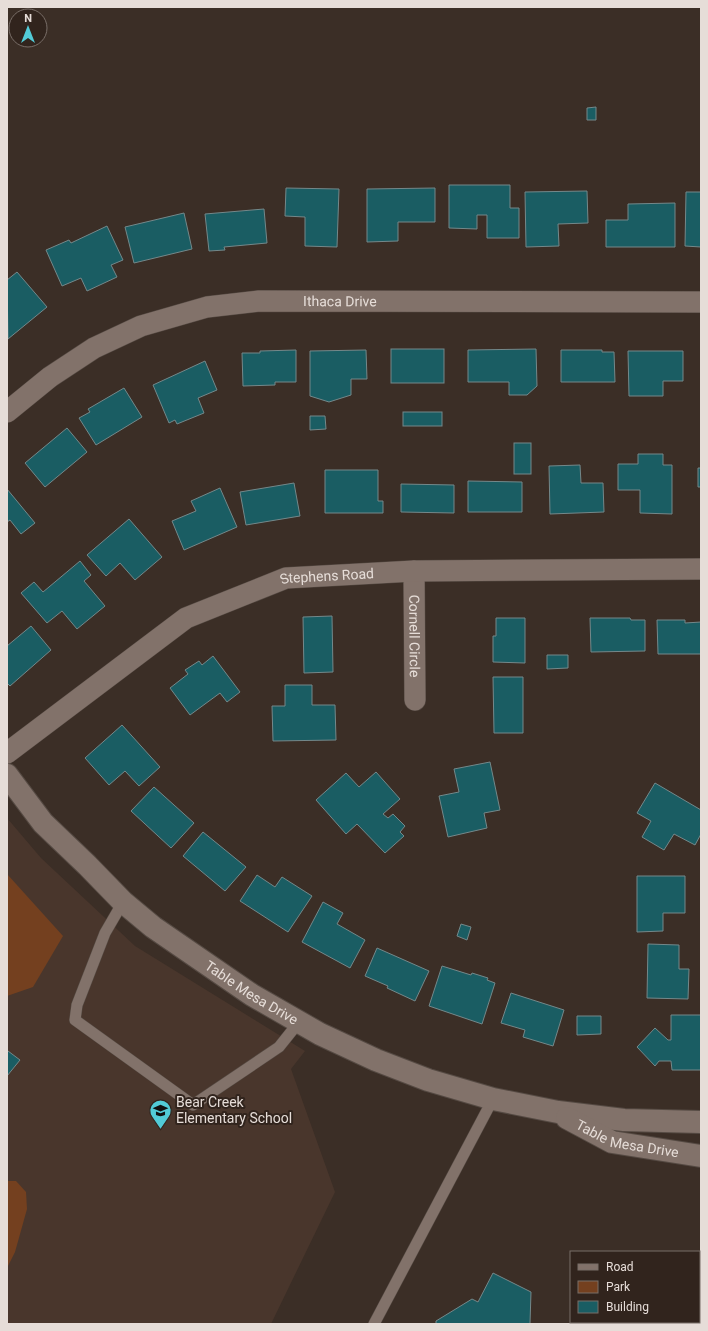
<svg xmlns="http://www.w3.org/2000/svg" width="708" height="1331" viewBox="0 0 708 1331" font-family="Roboto,sans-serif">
	<rect width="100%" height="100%" fill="#3b2e26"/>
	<!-- built -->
	<polygon fill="#49362c" points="7,818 41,858 135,946 305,1051 291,1069 335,1192 271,1324 7,1324"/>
	<!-- green -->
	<g fill="#74401f">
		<polygon points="7,874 63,936 33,987 7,996"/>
		<polygon points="7,1181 16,1181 26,1192 27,1209 15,1252 7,1268"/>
	</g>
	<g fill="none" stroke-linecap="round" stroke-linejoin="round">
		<!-- stream -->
		<polyline stroke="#361300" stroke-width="7" points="699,1324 701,1322"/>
	</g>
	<!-- building -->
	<g fill="#1a5d63" stroke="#74888a">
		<polygon points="596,107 596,120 587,120 587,108"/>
		<polygon points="449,185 510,185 510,208 519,208 519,238 487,238 487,215 477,215 477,229 449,228"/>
		<polygon points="286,188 339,189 337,247 305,246 305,217 285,216"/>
		<polygon points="435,188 435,222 398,222 398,241 367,242 367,189"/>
		<polygon points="587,191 588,223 558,224 559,246 526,247 525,192"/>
		<polygon points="686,192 701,192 701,247 685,246"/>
		<polygon points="675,203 675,247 606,247 606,220 628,220 628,204"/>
		<polygon points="264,209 267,243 224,247 225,250 209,251 205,214"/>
		<polygon points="184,213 192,249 134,263 125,227"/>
		<polygon points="107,226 123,260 111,265 117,277 87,291 81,278 62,286 46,250 69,240 71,243"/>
		<polygon points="17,272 47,307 8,339 7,280"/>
		<rect x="391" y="349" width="53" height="34"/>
		<polygon points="536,349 537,386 527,395 509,395 509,382 468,382 468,350"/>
		<polygon points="296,350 296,382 275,382 275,385 243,386 242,353 260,353 260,351"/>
		<polygon points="366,350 367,379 351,379 351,395 329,402 310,396 310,351"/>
		<polygon points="561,350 602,350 602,352 614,352 615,382 561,382"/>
		<polygon points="628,351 683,351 683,381 663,381 663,396 629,396"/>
		<polygon points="205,361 217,390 198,398 204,413 177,424 175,420 169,423 153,385"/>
		<polygon points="124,388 142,417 96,445 79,418 90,412 88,409"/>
		<rect x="403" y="412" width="39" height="14"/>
		<polygon points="310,416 325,416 326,429 310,430"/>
		<polygon points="67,428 87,452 45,487 25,463"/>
		<rect x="514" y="443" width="17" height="31"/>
		<polygon points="638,454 663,454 663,465 672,465 672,514 640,513 640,490 618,490 618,464 638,464"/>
		<polygon points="580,465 581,483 603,483 604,512 550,514 549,466"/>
		<polygon points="701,465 701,487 698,487 698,468 701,468"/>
		<polygon points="325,470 378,470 378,501 383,501 383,513 325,513"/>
		<polygon points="468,481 522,482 522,512 468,512"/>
		<polygon points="294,483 300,516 246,525 240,492"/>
		<polygon points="401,484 454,485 454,513 401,512"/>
		<polygon points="220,488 237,527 184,550 172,521 196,511 191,501"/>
		<polygon points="7,489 35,523 21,534 10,520 7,522"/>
		<polygon points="129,519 162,557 135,580 120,563 106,576 87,555"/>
		<polygon points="80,561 91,575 84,581 105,606 77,629 62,611 47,623 21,593 34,582 43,592"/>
		<polygon points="332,616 333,672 304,673 303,617"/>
		<polygon points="496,618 525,618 525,663 493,662 493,636 496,636"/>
		<polygon points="590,618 630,618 631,620 645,620 645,651 591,652"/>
		<polygon points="657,620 685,620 685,623 701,622 701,654 658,654"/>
		<polygon points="31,626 51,650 10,686 7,683 7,646"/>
		<polygon points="547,655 568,655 568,668 547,669"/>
		<polygon points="213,656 240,692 227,702 220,693 190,715 170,688 188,674 185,670 199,661 202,665"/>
		<polygon points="493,677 523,677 523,733 494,733"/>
		<polygon points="285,685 312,685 312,705 335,705 336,740 273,741 272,706 285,706"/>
		<polygon points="122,725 160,767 139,786 125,771 109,785 85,758"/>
		<polygon points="490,762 500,810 484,813 487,828 448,837 439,796 459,792 454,769"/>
		<polygon points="376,772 400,799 383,814 388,818 393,814 405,826 400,832 404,836 385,853 357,824 346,834 316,800 346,773 359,787"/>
		<polygon points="655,783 701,810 701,834 695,845 674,834 664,850 642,837 651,821 637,813"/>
		<polygon points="154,787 194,823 171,848 131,811"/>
		<polygon points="203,832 246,867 225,891 183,856"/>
		<polygon points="257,875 275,887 282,877 312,896 288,932 240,901"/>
		<polygon points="637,876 685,876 685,913 663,913 663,931 637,932"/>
		<polygon points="323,902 343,913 337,924 365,940 350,968 302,942"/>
		<polygon points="461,924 471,927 467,940 457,936"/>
		<polygon points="648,944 679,945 679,969 689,969 688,999 647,998"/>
		<polygon points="377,948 429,971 415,1001 387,988 388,986 365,976"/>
		<polygon points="442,966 471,975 472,973 488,978 487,980 495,983 482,1024 429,1006"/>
		<polygon points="511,993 564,1010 553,1046 523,1037 525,1030 501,1023"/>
		<polygon points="671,1015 701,1015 701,1070 672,1070 671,1061 659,1061 655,1066 637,1047 655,1028 668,1040 671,1040"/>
		<polygon points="577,1016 601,1016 601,1034 577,1035"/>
		<polygon points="8,1051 20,1060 7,1076 7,1053"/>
		<polygon points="493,1273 531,1292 530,1323 531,1324 436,1324 436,1321 472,1299 478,1302"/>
	</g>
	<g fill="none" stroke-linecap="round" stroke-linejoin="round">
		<defs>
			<g id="service">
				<polyline points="123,902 105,933 77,1005 75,1020 193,1105 279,1047 299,1022"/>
				<polyline points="374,1324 493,1099"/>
			</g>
			<g id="minor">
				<path id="s1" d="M7,412L50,377L94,348L141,326L207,307L259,301L701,302"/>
				<path id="s2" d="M414,571L415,700"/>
				<path id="s3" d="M7,753L186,618L286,578L414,571L701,569"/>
			</g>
			<g id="tertiary">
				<path id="s4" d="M7,775L43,823L87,865L123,902L153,927L252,995L320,1034L376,1060L428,1080L493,1099L558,1112L624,1120L701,1122"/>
				<path id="s5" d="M567,1118L612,1142L701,1156"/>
			</g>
		</defs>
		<!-- service casing -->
		<use href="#service" stroke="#554a43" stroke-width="12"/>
		<!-- minor casing -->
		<use href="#minor" stroke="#554a43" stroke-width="22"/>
		<!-- tertiary casing -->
		<use href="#tertiary" stroke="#554a43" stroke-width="24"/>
		<!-- service -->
		<use href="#service" stroke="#82726a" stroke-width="11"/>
		<!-- minor -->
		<use href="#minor" stroke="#82726a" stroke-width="21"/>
		<!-- tertiary -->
		<use href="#tertiary" stroke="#82726a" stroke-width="22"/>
	</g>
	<!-- icons -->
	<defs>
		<symbol id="school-pin" viewBox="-11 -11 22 30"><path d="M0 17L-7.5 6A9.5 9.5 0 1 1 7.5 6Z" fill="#52cbd7" stroke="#31241d"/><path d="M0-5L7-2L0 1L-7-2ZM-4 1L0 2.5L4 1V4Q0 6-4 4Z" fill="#111"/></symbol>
	</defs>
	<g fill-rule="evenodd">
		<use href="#school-pin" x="148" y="1098" width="25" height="34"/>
	</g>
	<g text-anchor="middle" stroke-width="4" stroke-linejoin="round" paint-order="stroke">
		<!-- street labels -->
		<g font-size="14" fill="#e6ddd8" stroke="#31241d">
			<text dy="5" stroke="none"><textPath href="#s1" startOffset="362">Ithaca Drive</textPath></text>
			<text dy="5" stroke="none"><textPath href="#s3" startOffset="373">Stephens Road</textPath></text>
			<text dy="5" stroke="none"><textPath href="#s2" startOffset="65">Cornell Circle</textPath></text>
			<text dy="5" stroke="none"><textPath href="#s4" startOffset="330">Table Mesa Drive</textPath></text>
			<text dy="5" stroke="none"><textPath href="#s5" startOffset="65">Table Mesa Drive</textPath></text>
		</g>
		<!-- poi labels -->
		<g font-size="14" fill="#e6ddd8" stroke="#31241d" text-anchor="start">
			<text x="176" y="1107">Bear Creek<tspan x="176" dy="16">Elementary School</tspan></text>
		</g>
	</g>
	<!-- border -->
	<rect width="708" height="1331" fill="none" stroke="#e6ddd8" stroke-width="16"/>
	<!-- legend -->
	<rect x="570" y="1251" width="130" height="72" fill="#31241d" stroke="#796e68"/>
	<rect x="578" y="1264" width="20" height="6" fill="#82726a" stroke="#796e68"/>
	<text x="606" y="1271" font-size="12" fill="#e6ddd8">Road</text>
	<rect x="578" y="1281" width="20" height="12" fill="#74401f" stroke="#796e68"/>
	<text x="606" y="1291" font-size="12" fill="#e6ddd8">Park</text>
	<rect x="578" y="1301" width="20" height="12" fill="#1a5d63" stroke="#796e68"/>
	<text x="606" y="1311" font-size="12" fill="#e6ddd8">Building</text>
	<!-- north arrow -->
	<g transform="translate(28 28)"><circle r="19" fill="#31241d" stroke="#796e68"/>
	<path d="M0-3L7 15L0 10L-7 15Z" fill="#52cbd7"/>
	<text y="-6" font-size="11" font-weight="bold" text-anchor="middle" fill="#e6ddd8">N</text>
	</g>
</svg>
